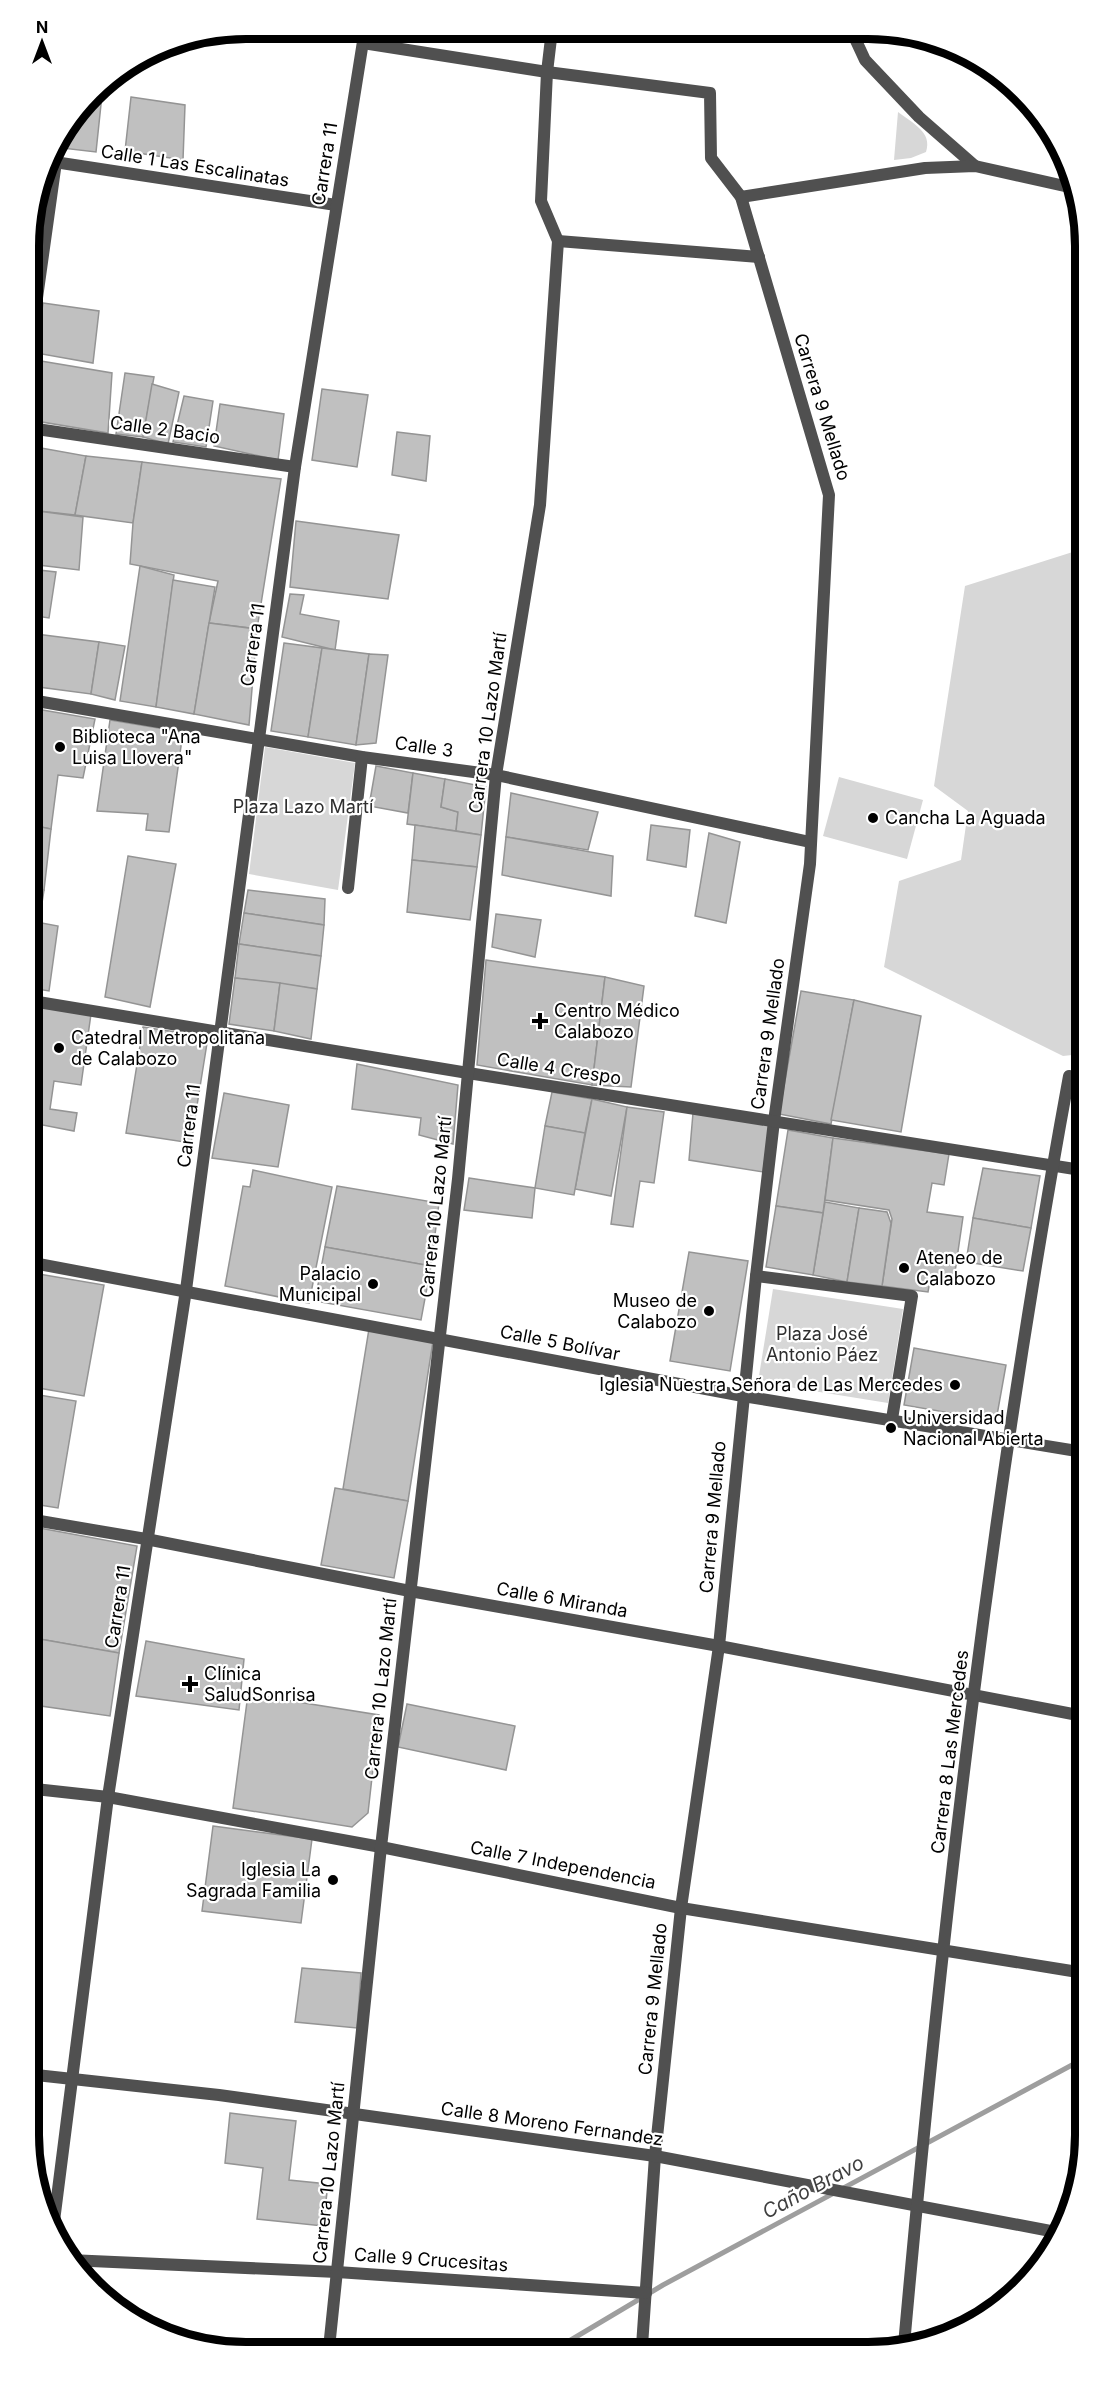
<svg xmlns="http://www.w3.org/2000/svg" width="1114" height="2381" viewBox="0 0 1114 2381" font-family="Inter,sans-serif">
	<rect width="100%" height="100%" fill="#fff"/>
	<!-- green -->
	<g fill="#d7d7d7">
		<path d="M898,112C912,123 933,132 926,152L911,158L894,160Z"/>
		<polygon points="1079,550 1081,1054 1063,1056 884,967 899,881 961,860 968,811 934,786 965,586"/>
		<polygon points="265,747 355,763 338,890 249,874"/>
		<polygon points="839,777 923,800 907,859 823,836"/>
		<polygon points="773,1289 903,1309 888,1403 758,1382"/>
	</g>
	<g fill="none" stroke-linecap="round" stroke-linejoin="round">
		<!-- stream -->
		<polyline stroke="#9e9e9e" stroke-width="5" points="559,2347 663,2285 1085,2058"/>
	</g>
	<!-- building -->
	<g fill="#c0c0c0" stroke="#949494" stroke-width="1.5">
		<polygon points="94,94 102,95 96,152 53,147"/>
		<polygon points="131,97 185,105 183,160 125,151"/>
		<polygon points="43,303 99,311 93,363 36,353"/>
		<polygon points="35,360 112,373 108,433 30,420 30,399"/>
		<polygon points="125,373 154,377 143,437 116,434"/>
		<polygon points="152,384 179,392 168,444 143,437"/>
		<polygon points="322,389 368,395 357,467 312,460"/>
		<polygon points="184,396 213,401 206,447 173,442"/>
		<polygon points="220,404 284,414 278,460 214,446"/>
		<polygon points="397,432 430,436 426,481 392,475"/>
		<polygon points="30,446 86,456 75,515 30,510"/>
		<polygon points="86,456 142,462 133,523 75,515"/>
		<polygon points="142,462 281,479 257,629 209,623 218,581 130,564 133,523"/>
		<polygon points="30,510 83,517 79,570 30,564"/>
		<polygon points="296,521 399,535 388,599 290,587"/>
		<polygon points="140,566 174,575 156,707 120,701"/>
		<polygon points="30,569 56,572 49,618 30,615"/>
		<polygon points="173,580 215,587 194,714 156,707"/>
		<polygon points="290,594 304,595 300,614 339,621 335,650 282,637"/>
		<polygon points="209,623 257,629 249,725 194,714"/>
		<polygon points="36,634 99,642 91,694 31,686"/>
		<polygon points="99,642 125,646 115,700 91,694"/>
		<polygon points="284,643 322,648 308,737 271,731"/>
		<polygon points="322,648 369,654 356,745 308,737"/>
		<polygon points="369,654 388,655 376,743 356,745"/>
		<polygon points="31,708 95,719 83,778 58,775 51,829 31,825"/>
		<polygon points="110,720 183,732 169,832 146,830 148,814 97,811"/>
		<polygon points="376,766 413,773 408,813 369,806"/>
		<polygon points="413,773 445,779 441,807 458,812 456,831 407,824"/>
		<polygon points="445,779 486,787 481,835 456,831 458,812 441,807"/>
		<polygon points="511,793 598,812 588,850 506,837"/>
		<polygon points="31,825 51,829 44,890 31,887"/>
		<polygon points="415,825 481,835 477,867 412,860"/>
		<polygon points="651,825 690,830 686,867 647,860"/>
		<polygon points="709,833 740,842 726,923 695,916"/>
		<polygon points="506,837 613,856 611,896 502,875"/>
		<polygon points="128,856 176,864 150,1007 105,997"/>
		<polygon points="412,860 477,867 470,920 407,912"/>
		<polygon points="31,887 44,890 39,922 31,921"/>
		<polygon points="248,890 325,899 324,925 244,913"/>
		<polygon points="244,913 324,925 321,956 239,944"/>
		<polygon points="496,914 541,920 535,957 492,947"/>
		<polygon points="31,921 58,926 49,991 32,988"/>
		<polygon points="239,944 321,956 317,989 235,978"/>
		<polygon points="486,960 605,977 592,1085 477,1065"/>
		<polygon points="605,977 644,986 631,1087 592,1085"/>
		<polygon points="235,978 280,983 274,1031 229,1024"/>
		<polygon points="280,983 317,989 311,1039 274,1031"/>
		<polygon points="801,991 854,1000 831,1124 779,1114"/>
		<polygon points="854,1000 921,1016 901,1132 831,1120"/>
		<polygon points="32,1006 91,1014 81,1085 54,1081 50,1109 77,1113 74,1131 32,1123"/>
		<polygon points="143,1027 208,1037 191,1143 126,1133"/>
		<polygon points="357,1064 458,1085 453,1144 419,1135 421,1118 352,1109"/>
		<polygon points="552,1092 592,1099 585,1133 545,1126"/>
		<polygon points="224,1093 289,1105 278,1167 212,1158"/>
		<polygon points="592,1099 627,1107 611,1196 575,1189"/>
		<polygon points="627,1107 664,1112 654,1183 640,1181 633,1227 611,1224"/>
		<polygon points="693,1113 770,1123 763,1172 689,1160"/>
		<polygon points="545,1126 585,1133 574,1195 535,1188"/>
		<polygon points="788,1130 833,1138 823,1213 776,1206"/>
		<polygon points="833,1138 949,1154 944,1185 932,1183 927,1212 963,1217 954,1279 931,1275 928,1292 882,1286 892,1219 889,1210 825,1200"/>
		<polygon points="983,1168 1040,1176 1031,1228 973,1218"/>
		<polygon points="253,1170 332,1187 309,1303 225,1286 243,1186 250,1187"/>
		<polygon points="469,1178 535,1188 532,1218 464,1210"/>
		<polygon points="337,1186 439,1203 431,1266 325,1247"/>
		<polygon points="825,1202 859,1208 847,1282 813,1275"/>
		<polygon points="776,1206 823,1213 813,1275 766,1267"/>
		<polygon points="859,1208 887,1212 891,1223 882,1286 847,1282"/>
		<polygon points="973,1218 1031,1228 1023,1271 966,1262"/>
		<polygon points="325,1247 431,1266 421,1320 315,1301"/>
		<polygon points="689,1252 748,1261 730,1371 670,1361"/>
		<polygon points="33,1273 104,1285 84,1396 33,1387"/>
		<polygon points="369,1329 433,1341 408,1501 343,1489"/>
		<polygon points="914,1348 1006,1365 996,1421 904,1405"/>
		<polygon points="33,1394 76,1401 58,1508 34,1504"/>
		<polygon points="335,1488 408,1501 394,1578 321,1565"/>
		<polygon points="34,1527 137,1546 119,1653 34,1638"/>
		<polygon points="34,1638 119,1653 110,1716 34,1705"/>
		<polygon points="146,1641 244,1659 239,1710 136,1696"/>
		<polygon points="248,1694 379,1715 368,1813 352,1827 233,1808"/>
		<polygon points="407,1704 515,1726 506,1770 398,1747"/>
		<polygon points="213,1826 312,1839 301,1923 202,1911"/>
		<polygon points="302,1968 361,1973 357,2028 295,2022"/>
		<polygon points="230,2113 296,2121 289,2180 328,2184 323,2226 257,2219 263,2168 225,2163"/>
	</g>
	<g fill="none" stroke-linecap="round" stroke-linejoin="round">
		<!-- street -->
		<g stroke="#505050" stroke-width="12">
			<polyline points="852,32 865,60 919,117 975,166"/>
			<polyline points="363,43 547,72 710,93 711,158 741,197 829,495 810,864 774,1121 756,1276 719,1646 681,1908 655,2156 642,2346"/>
			<polyline points="48,161 336,205"/>
			<polyline points="741,197 925,168 975,166 1078,189"/>
			<polyline points="558,241 759,257"/>
			<polyline points="29,355 56,162"/>
			<polyline points="30,428 295,467"/>
			<polyline points="31,700 362,757 496,775 810,842"/>
			<polyline points="348,888 362,757"/>
			<polyline points="32,1001 468,1073 1081,1170"/>
			<polyline points="33,1263 743,1396 1083,1452"/>
			<polyline points="756,1276 912,1296 892,1419"/>
			<polyline points="34,1520 146,1539 410,1591 719,1646 1083,1716"/>
			<polyline points="35,1789 108,1797 381,1847 681,1908 1084,1973"/>
			<polyline points="36,2075 219,2095 655,2156 1061,2233"/>
			<polyline points="53,2229 108,1797 186,1290 295,467 365,29"/>
			<polyline points="69,2260 337,2272 646,2293"/>
			<path d="M904,2345C942,1920 992,1495 1069,1076"/>
			<polyline points="329,2348 381,1847 458,1179 496,775 540,505 558,241 541,201 547,72 552,30"/>
		</g>
	</g>
	<!-- markers -->
	<g fill="#000" stroke="#fff" stroke-width="2">
		<circle cx="60" cy="747" r="6"/>
		<circle cx="873" cy="818" r="6"/>
		<path d="M537 1012h6v6h6v6h-6v6h-6v-6h-6v-6h6z"/>
		<circle cx="59" cy="1048" r="6"/>
		<circle cx="904" cy="1268" r="6"/>
		<circle cx="373" cy="1284" r="6"/>
		<circle cx="709" cy="1311" r="6"/>
		<circle cx="955" cy="1385" r="6"/>
		<circle cx="891" cy="1428" r="6"/>
		<path d="M187 1675h6v6h6v6h-6v6h-6v-6h-6v-6h6z"/>
		<circle cx="333" cy="1880" r="6"/>
	</g>
	<g text-anchor="middle" stroke-width="4.5" stroke-linejoin="round" paint-order="stroke">
		<!-- street labels -->
		<g font-size="18" fill="#000" stroke="#fff">
			<text transform="translate(325 164) rotate(-81)" y="6">Carrera 11</text>
			<text transform="translate(195 166) rotate(9)" y="6">Calle 1 Las Escalinatas</text>
			<text transform="translate(822 407) rotate(73)" y="6">Carrera 9 Mellado</text>
			<text transform="translate(165 430) rotate(8)" y="6">Calle 2 Bacio</text>
			<text transform="translate(253 645) rotate(-82)" y="6">Carrera 11</text>
			<text transform="translate(488 723) rotate(-82)" y="6">Carrera 10 Lazo Martí</text>
			<text transform="translate(424 747) rotate(8)" y="6">Calle 3</text>
			<text transform="translate(768 1034) rotate(-82)" y="6">Carrera 9 Mellado</text>
			<text transform="translate(559 1069) rotate(9)" y="6">Calle 4 Crespo</text>
			<text transform="translate(189 1126) rotate(-83)" y="6">Carrera 11</text>
			<text transform="translate(436 1207) rotate(-84)" y="6">Carrera 10 Lazo Martí</text>
			<text transform="translate(560 1343) rotate(11)" y="6">Calle 5 Bolívar</text>
			<text transform="translate(713 1517) rotate(-85)" y="6">Carrera 9 Mellado</text>
			<text transform="translate(562 1600) rotate(10)" y="6">Calle 6 Miranda</text>
			<text transform="translate(118 1607) rotate(-81)" y="6">Carrera 11</text>
			<text transform="translate(381 1689) rotate(-84)" y="6">Carrera 10 Lazo Martí</text>
			<text transform="translate(950 1752) rotate(-83)" y="6">Carrera 8 Las Mercedes</text>
			<text transform="translate(563 1865) rotate(11)" y="6">Calle 7 Independencia</text>
			<text transform="translate(653 1999) rotate(-84)" y="6">Carrera 9 Mellado</text>
			<text transform="translate(552 2124) rotate(8)" y="6">Calle 8 Moreno Fernandez</text>
			<text transform="translate(329 2173) rotate(-84)" y="6">Carrera 10 Lazo Martí</text>
			<text transform="translate(431 2260) rotate(4)" y="6">Calle 9 Crucesitas</text>
		</g>
		<!-- poi labels -->
		<g font-size="18" fill="#000" stroke="#fff" text-anchor="start">
			<text x="72" y="743">Biblioteca "Ana<tspan x="72" dy="21">Luisa Llovera"</tspan></text>
			<text x="885" y="824">Cancha La Aguada</text>
			<text x="554" y="1017">Centro Médico<tspan x="554" dy="21">Calabozo</tspan></text>
			<text x="71" y="1044">Catedral Metropolitana<tspan x="71" dy="21">de Calabozo</tspan></text>
			<text x="916" y="1264">Ateneo de<tspan x="916" dy="21">Calabozo</tspan></text>
			<text x="361" y="1280" text-anchor="end">Palacio<tspan x="361" dy="21">Municipal</tspan></text>
			<text x="697" y="1307" text-anchor="end">Museo de<tspan x="697" dy="21">Calabozo</tspan></text>
			<text x="943" y="1391" text-anchor="end">Iglesia Nuestra Señora de Las Mercedes</text>
			<text x="903" y="1424">Universidad<tspan x="903" dy="21">Nacional Abierta</tspan></text>
			<text x="204" y="1680">Clínica<tspan x="204" dy="21">SaludSonrisa</tspan></text>
			<text x="321" y="1876" text-anchor="end">Iglesia La<tspan x="321" dy="21">Sagrada Familia</tspan></text>
		</g>
		<!-- park labels -->
		<g font-size="18" fill="#2e2e2e" stroke="#fff">
			<text x="303" y="813">Plaza Lazo Martí</text>
			<text x="822" y="1340">Plaza José<tspan x="822" dy="21">Antonio Páez</tspan></text>
		</g>
		<!-- water labels -->
		<g font-size="20" font-style="italic" fill="#3f3f3f" stroke="#fff">
			<text transform="translate(813 2187) rotate(-28)" y="7">Caño Bravo</text>
		</g>
	</g>
	<!-- crop -->
	<path d="M0 0H1114V2381H0ZM246 39H868A207 207 0 0 1 1075 246V2135A207 207 0 0 1 868 2342H246A207 207 0 0 1 39 2135V246A207 207 0 0 1 246 39Z" fill="#fff" fill-rule="evenodd"/>
	<path fill="none" stroke="#000" stroke-width="8" d="M246 39H868A207 207 0 0 1 1075 246V2135A207 207 0 0 1 868 2342H246A207 207 0 0 1 39 2135V246A207 207 0 0 1 246 39Z"/>
	<!-- north arrow -->
	<g transform="translate(42 42)" stroke="#ffffff" stroke-width="4.5" paint-order="stroke">
	<path d="M0-4.5L10 22L0 15L-10 22Z" fill="#000000"/>
	<text y="-9" font-size="16" font-weight="bold" text-anchor="middle" fill="#000000">N</text>
	</g>
</svg>
